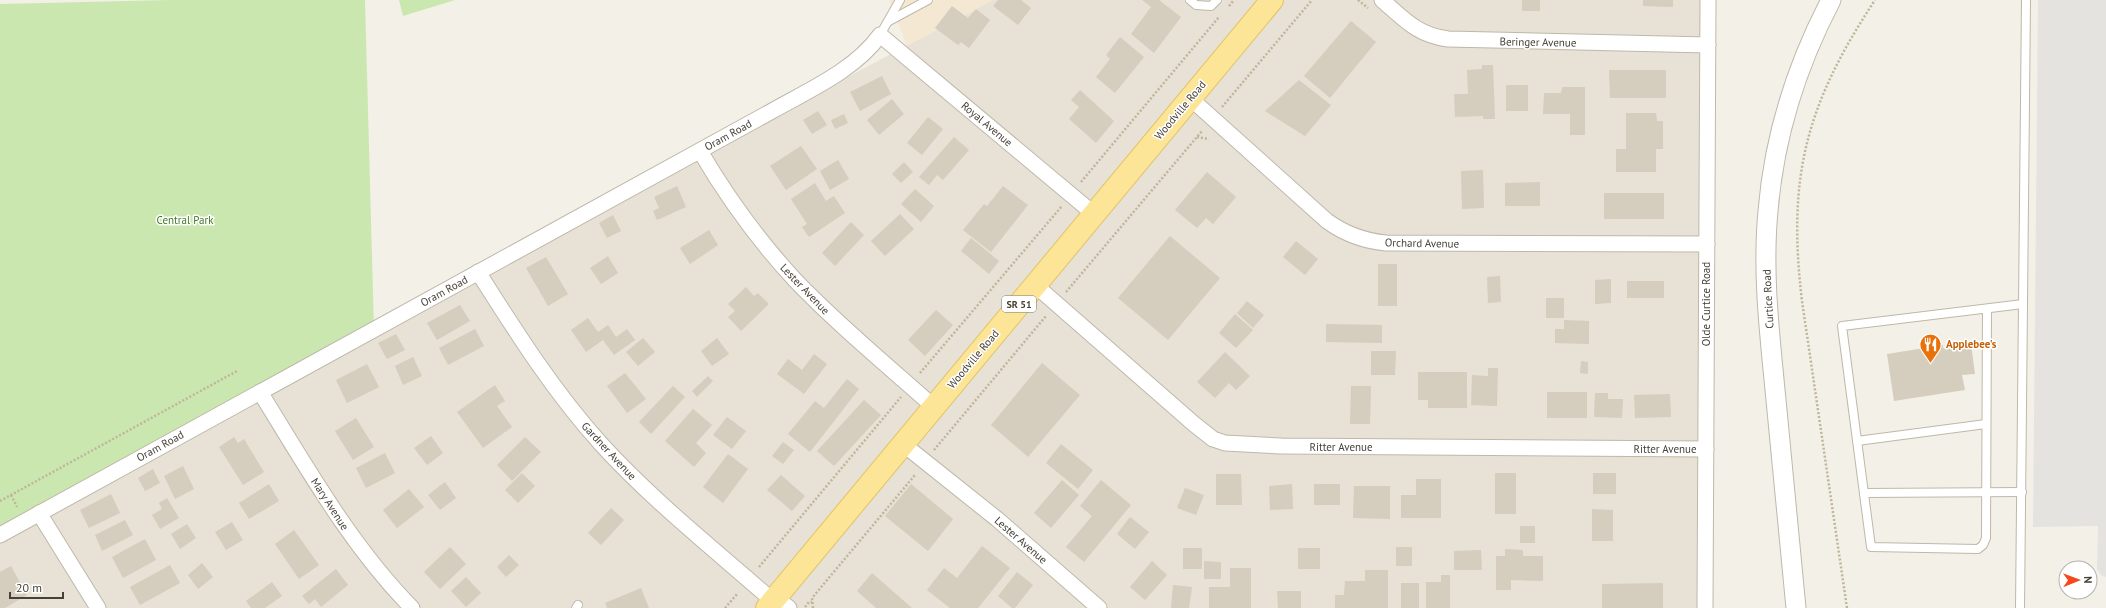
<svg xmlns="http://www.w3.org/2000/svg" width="2106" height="608" viewBox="0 0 2106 608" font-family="'PT Sans',sans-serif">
	<rect width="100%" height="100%" fill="#f3f0e7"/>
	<!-- residential -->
	<polygon fill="#e7e2d5" points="993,0 1714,0 1711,608 0,608 0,525"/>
	<!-- commercial -->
	<polygon fill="#f5e8d3" points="889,0 993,0 907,46"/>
	<!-- green -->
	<g fill="#cbe7b0">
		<polygon points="169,0 365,0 374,330 0,534 0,4"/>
		<polygon points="399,0 455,0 403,16"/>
	</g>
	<!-- parking -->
	<polygon fill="#e4e3df" points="2038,0 2106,0 2106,577 2101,575 2097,569 2098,526 2033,527"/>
	<!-- building -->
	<g fill="#d5cdbd">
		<polygon points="998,0 1021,0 1031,8 1018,25 993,6"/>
		<polygon points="1142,0 1159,0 1181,17 1154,53 1131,34 1151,7"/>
		<rect x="1522" y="0" width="18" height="11"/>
		<polygon points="1643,0 1673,0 1673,7 1643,6"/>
		<polygon points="952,6 968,18 976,9 990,20 969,48 961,42 958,45 935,28"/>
		<polygon points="1351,21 1376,42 1330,98 1304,76"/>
		<polygon points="1120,37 1144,57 1115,93 1096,77 1110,59 1106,55"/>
		<polygon points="1482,65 1493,65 1495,119 1483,119 1483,116 1455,117 1454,94 1468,94 1467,70 1482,69"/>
		<polygon points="1609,70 1666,70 1666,98 1610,98"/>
		<polygon points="882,76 891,94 860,111 850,92"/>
		<polygon points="1299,80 1331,105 1305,136 1265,111"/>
		<rect x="1506" y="85" width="22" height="26"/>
		<polygon points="1562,87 1585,87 1585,135 1570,135 1570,114 1543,114 1544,93 1561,93"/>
		<polygon points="1080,90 1114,121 1096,143 1069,119 1079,107 1071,100"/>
		<polygon points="892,99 904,114 879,135 867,120"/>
		<polygon points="818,111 827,125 812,134 803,120"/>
		<polygon points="1626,113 1656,113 1657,121 1663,121 1663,149 1656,149 1656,172 1616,172 1616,149 1626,149"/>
		<polygon points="844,114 848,123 835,129 831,120"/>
		<polygon points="928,117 943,129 922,155 907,143"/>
		<polygon points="954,137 969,150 943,180 937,175 929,185 919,177"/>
		<polygon points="801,146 817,169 786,190 770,166"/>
		<polygon points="838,160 849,179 830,190 820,171"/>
		<polygon points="904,162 913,172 901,183 892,174"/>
		<polygon points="1483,170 1484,208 1462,209 1461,171"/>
		<polygon points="1207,172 1236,197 1213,224 1206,218 1197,228 1175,210"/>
		<polygon points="1540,182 1540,206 1505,206 1505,183"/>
		<polygon points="815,183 826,201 834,196 845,213 809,237 802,227 807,224 791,199"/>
		<polygon points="677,186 686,207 657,220 653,211 659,208 654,197"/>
		<polygon points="1003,186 1028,205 991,252 963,230 984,204 987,206"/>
		<polygon points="915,189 934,206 921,222 901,204"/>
		<rect x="1604" y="193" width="60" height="26"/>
		<polygon points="900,214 914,229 885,256 871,241"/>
		<polygon points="613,215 621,231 607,238 599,223"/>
		<polygon points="851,222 864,235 835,266 822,253"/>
		<polygon points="709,230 718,245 690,264 680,248"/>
		<polygon points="1170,236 1220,278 1168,340 1118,298"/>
		<polygon points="971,238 999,261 989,274 961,251"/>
		<polygon points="1296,241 1318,259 1305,275 1283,257"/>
		<polygon points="608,256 618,273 601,284 590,268"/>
		<polygon points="546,257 568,294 548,306 526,268"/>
		<rect x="1378" y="264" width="19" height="42"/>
		<polygon points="1500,276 1501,302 1488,303 1487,277"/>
		<polygon points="1611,279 1611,303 1595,304 1595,280"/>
		<rect x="1627" y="281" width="37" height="17"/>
		<polygon points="746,287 754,296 758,293 769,304 741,331 728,317 735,311 728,304"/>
		<rect x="1546" y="298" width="18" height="20"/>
		<polygon points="1247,301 1264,315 1253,328 1237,313"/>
		<polygon points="460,305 470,321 437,340 427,323"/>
		<polygon points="936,310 953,325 925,356 908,340"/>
		<polygon points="1235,314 1253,330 1236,348 1219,333"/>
		<polygon points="588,318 598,332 608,325 616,337 627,329 635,340 614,355 603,340 586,352 571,330"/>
		<polygon points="1564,320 1589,321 1589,344 1555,343 1555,329 1564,329"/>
		<polygon points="1326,324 1382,325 1382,343 1326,342"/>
		<polygon points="475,329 484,346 448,365 439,348"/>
		<polygon points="396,334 405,350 387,359 378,343"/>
		<polygon points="643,338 655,352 638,366 626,352"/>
		<polygon points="717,338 729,354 712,366 701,351"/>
		<polygon points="1971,344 1975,374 1962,375 1965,390 1894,401 1887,354 1943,345 1943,348"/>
		<polygon points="1371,351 1396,351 1395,375 1371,375"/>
		<polygon points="1225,352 1250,376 1236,390 1229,383 1215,398 1197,382"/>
		<polygon points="814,354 827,364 804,394 777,374 788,359 802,370"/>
		<polygon points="413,357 422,376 403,385 395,366"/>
		<polygon points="1581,361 1588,362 1588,374 1580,373"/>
		<polygon points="1042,363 1080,395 1028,457 991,425"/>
		<polygon points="367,364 379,387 347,403 336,380"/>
		<polygon points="1488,368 1498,368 1497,406 1471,405 1472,375 1488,376"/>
		<polygon points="1418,372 1467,372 1467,408 1428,408 1428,400 1418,400"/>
		<polygon points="625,373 646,399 627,413 607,386"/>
		<polygon points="708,376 713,381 697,397 692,391"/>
		<polygon points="847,379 859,389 810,452 788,434 815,401 824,408"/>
		<polygon points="495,385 505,401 497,406 512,427 483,448 457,412"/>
		<polygon points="673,386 685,397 651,434 639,422"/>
		<polygon points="1351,386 1371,386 1370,424 1350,424"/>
		<rect x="1547" y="392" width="40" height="26"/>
		<polygon points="1595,393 1608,393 1608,399 1623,399 1622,418 1594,417"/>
		<polygon points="1670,394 1671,417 1635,418 1634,395"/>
		<polygon points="864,400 881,415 834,466 817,451"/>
		<polygon points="693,409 712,425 696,443 706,453 694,467 665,441"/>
		<polygon points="727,417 746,431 732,449 713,435"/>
		<polygon points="356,418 374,447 353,460 335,431"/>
		<polygon points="431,436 443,453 427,465 414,448"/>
		<polygon points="234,437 238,443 244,439 264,472 243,485 219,447"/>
		<polygon points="525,437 541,452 512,481 497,465"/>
		<polygon points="783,442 794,450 783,464 772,456"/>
		<polygon points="1061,444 1093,470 1078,489 1046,463"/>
		<polygon points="385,453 395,473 366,488 356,468"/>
		<polygon points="728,454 748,469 723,503 703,487"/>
		<polygon points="183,466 194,489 175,499 164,476"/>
		<polygon points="153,469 160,483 145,491 138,478"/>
		<polygon points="522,473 535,486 518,503 505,490"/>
		<rect x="1495" y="473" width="21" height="41"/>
		<rect x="1593" y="473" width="23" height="21"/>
		<polygon points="1216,474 1241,474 1242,505 1216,505"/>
		<polygon points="781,475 805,496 792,511 767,490"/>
		<polygon points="1416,479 1441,479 1441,518 1401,518 1401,495 1416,495"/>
		<polygon points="1062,480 1079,495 1051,528 1034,513"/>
		<polygon points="1101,480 1131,505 1084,562 1066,547 1092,516 1080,506"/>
		<polygon points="445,482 456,498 440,510 428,495"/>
		<polygon points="269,484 279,501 249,519 239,503"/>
		<polygon points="911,484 953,519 928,551 885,516"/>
		<polygon points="1292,484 1293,509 1270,510 1269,486"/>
		<rect x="1314" y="484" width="26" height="21"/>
		<polygon points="1354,486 1390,486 1390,519 1353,518"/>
		<polygon points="1185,488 1204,495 1196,515 1177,508"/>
		<polygon points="409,489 424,507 397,528 383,510"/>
		<polygon points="111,494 120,513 89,528 80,510"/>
		<polygon points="167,498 179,518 160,529 152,515 162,509 159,503"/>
		<polygon points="611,508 624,520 601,545 588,533"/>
		<polygon points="1592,509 1613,510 1613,541 1592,541"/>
		<polygon points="1130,517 1149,532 1135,549 1117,534"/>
		<polygon points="125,520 133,535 102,551 95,535"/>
		<polygon points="232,522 243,540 226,550 215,532"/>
		<polygon points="187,524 196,538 180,549 171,534"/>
		<rect x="1520" y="526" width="15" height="17"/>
		<polygon points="294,530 319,565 299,579 275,544"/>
		<polygon points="145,539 156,560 123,578 112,557"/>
		<polygon points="982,546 1010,568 978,608 950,608 927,590 944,568 957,578"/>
		<polygon points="450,547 466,564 440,589 424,572"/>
		<rect x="1396" y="547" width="16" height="19"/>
		<rect x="1183" y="548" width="19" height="21"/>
		<rect x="1298" y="548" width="22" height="21"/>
		<polygon points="1505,549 1523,550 1523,556 1543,556 1543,581 1511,580 1511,590 1496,590 1496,556 1505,556"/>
		<polygon points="1481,550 1482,570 1454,570 1454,551"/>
		<polygon points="509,555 519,565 506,577 497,567"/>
		<polygon points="1152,561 1167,575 1145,600 1130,587"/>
		<polygon points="1204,561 1221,562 1221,579 1204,579"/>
		<polygon points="202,563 213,577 198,589 188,575"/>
		<polygon points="170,565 180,583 140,605 130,587"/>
		<polygon points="11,566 27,595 5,608 0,608 0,572"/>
		<polygon points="1230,568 1251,568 1251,608 1209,608 1209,587 1230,587"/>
		<polygon points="336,569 348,585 321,607 315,599 309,604 302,596"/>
		<polygon points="1365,570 1388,570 1388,608 1335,608 1335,595 1344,595 1345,581 1365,581"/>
		<polygon points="1017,572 1033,585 1015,608 1012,608 998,596"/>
		<polygon points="872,573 912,608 876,608 857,591"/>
		<polygon points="1441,575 1450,575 1450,608 1426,608 1426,582 1441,582"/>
		<polygon points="466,577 481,593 466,607 451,591"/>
		<polygon points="272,582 282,596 265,608 251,608 246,601"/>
		<rect x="1401" y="583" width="18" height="25"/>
		<polygon points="1663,583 1663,608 1602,608 1602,584"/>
		<polygon points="1173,585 1192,587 1189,608 1171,608"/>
		<polygon points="641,588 649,608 607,608 605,603"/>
		<polygon points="1277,591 1301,591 1301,608 1278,608"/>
	</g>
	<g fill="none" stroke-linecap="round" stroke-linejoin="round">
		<defs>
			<g id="service">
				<polyline points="1190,0 1196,5 1211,6 1217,0"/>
				<polyline points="889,21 928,0"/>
				<polyline points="880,35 900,0"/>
				<polyline points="1987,309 1986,538 1983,545 1978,549 1871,547 1842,326 2023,304"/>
				<polyline points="1857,441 1986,424"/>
				<polyline points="1864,493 2022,492"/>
				<polyline points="576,608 578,605"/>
				<polyline points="2020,608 2026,0"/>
			</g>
			<g id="minor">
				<path d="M1382,0C1404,19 1417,35 1448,39L1708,45"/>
				<path d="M1190,98L1327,221C1345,234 1364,241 1386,243L1707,244"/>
				<path d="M700,151C727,197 758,240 795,280C838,325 887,365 934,407"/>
				<path d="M478,272C516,332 554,392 601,444C653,501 715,550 773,601"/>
				<polyline points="1035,285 1194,424 1213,439 1225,443 1281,446 1706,449"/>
				<path d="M260,392C306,466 350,545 412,608"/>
				<polyline points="903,444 997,519 1099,608"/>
				<polyline points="39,513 98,608"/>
				<path d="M0,535L772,111C809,90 855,70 880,35L1094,214"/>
				<polyline points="776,598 789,608"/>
				<polyline points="1705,608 1708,0"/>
			</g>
			<path id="tertiary" d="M1796,608C1789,539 1783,469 1776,400C1770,337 1762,274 1768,211C1774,138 1797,65 1831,0"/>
			<polyline id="primary" points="767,608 1272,0"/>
		</defs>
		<!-- service casing -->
		<use href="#service" stroke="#bfb8aa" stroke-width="10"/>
		<!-- minor casing -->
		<use href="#minor" stroke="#bfb8aa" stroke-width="17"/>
		<!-- tertiary casing -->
		<use href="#tertiary" stroke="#bfb8aa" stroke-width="21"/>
		<!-- primary casing -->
		<use href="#primary" stroke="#e2c367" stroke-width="24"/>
		<!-- path -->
		<g stroke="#c0b59b" stroke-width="2.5" stroke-dasharray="2 2" stroke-linecap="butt">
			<polyline points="1358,0 1368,8"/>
			<polyline points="1229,6 1234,0"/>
			<polyline points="1222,107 1312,0"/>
			<polyline points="1197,137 1209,139"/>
			<polyline points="1081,182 1219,17"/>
			<polyline points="1066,292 1202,131"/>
			<polyline points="920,373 1062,206"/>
			<polyline points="934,450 1046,316"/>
			<polyline points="11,495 17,507"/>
			<polyline points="0,501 237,371"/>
			<polyline points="759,567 901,397"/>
			<polyline points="805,607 809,602 812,602"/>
			<polyline points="725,608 738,593"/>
			<polyline points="813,608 812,598 915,475"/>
			<path d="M1847,608L1802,301C1787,176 1806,105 1875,0"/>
		</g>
		<!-- service -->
		<use href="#service" stroke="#fff" stroke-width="8"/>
		<!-- minor -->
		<use href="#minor" stroke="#fff" stroke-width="15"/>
		<!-- tertiary -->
		<use href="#tertiary" stroke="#fff" stroke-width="19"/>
		<!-- primary -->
		<use href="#primary" stroke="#fce597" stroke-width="22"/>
	</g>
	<!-- icons -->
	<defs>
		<symbol id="restaurant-pin" viewBox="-11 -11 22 30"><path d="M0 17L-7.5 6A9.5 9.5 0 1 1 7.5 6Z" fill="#e8710a" stroke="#fff"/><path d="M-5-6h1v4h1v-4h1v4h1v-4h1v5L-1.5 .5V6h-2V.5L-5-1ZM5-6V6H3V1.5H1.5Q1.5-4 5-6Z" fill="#fff"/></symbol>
	</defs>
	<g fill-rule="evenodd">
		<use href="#restaurant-pin" x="1918" y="332" width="25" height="34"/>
	</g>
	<g text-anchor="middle" stroke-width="3" stroke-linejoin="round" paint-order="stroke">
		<!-- shield labels -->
		<rect fill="#fff" stroke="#7e7a72" stroke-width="1" x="1002" y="296" width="34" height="16" rx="3"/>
		<g font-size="10" font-weight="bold" fill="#464136">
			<text x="1019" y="308">SR 51</text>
		</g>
		<!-- street labels -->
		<g font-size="11" fill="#464136" stroke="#fff">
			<text transform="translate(1538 42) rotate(1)" y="4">Beringer Avenue</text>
			<text transform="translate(1180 110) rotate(-50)" y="4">Woodville Road</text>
			<text transform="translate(987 124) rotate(40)" y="4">Royal Avenue</text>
			<text transform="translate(728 135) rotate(-29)" y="4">Oram Road</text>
			<text transform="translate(1422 243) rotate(1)" y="4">Orchard Avenue</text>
			<text transform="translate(805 289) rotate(46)" y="4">Lester Avenue</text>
			<text transform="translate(444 291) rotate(-29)" y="4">Oram Road</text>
			<text transform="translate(1768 299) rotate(-93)" y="4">Curtice Road</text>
			<text transform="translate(1706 304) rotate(-90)" y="4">Olde Curtice Road</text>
			<text transform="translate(973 359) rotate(-50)" y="4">Woodville Road</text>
			<text transform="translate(160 446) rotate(-29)" y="4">Oram Road</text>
			<text x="1341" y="451">Ritter Avenue</text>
			<text x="1665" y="453">Ritter Avenue</text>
			<text transform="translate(609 451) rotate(47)" y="4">Gardner Avenue</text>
			<text transform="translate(330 504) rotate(57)" y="4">Mary Avenue</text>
			<text transform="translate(1021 540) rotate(41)" y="4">Lester Avenue</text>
		</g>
		<!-- park labels -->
		<g font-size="11" fill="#43772a" stroke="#fff">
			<text x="185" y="224">Central Park</text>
		</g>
		<!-- food labels -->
		<g font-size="11" font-weight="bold" fill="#c56008" stroke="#fff" text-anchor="start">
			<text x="1946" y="348">Applebee's</text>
		</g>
	</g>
	<!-- north arrow -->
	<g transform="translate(2078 580) rotate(89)"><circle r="19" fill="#ffffff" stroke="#b5b3af"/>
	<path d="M0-3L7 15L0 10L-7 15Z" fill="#f6481b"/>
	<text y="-6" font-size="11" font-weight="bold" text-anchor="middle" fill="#464136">N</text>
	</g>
	<!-- scale -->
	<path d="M10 592v6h53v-6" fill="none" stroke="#464136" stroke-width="2"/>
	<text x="16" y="592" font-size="12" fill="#464136" stroke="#ffffff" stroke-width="3" paint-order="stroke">20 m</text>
</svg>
